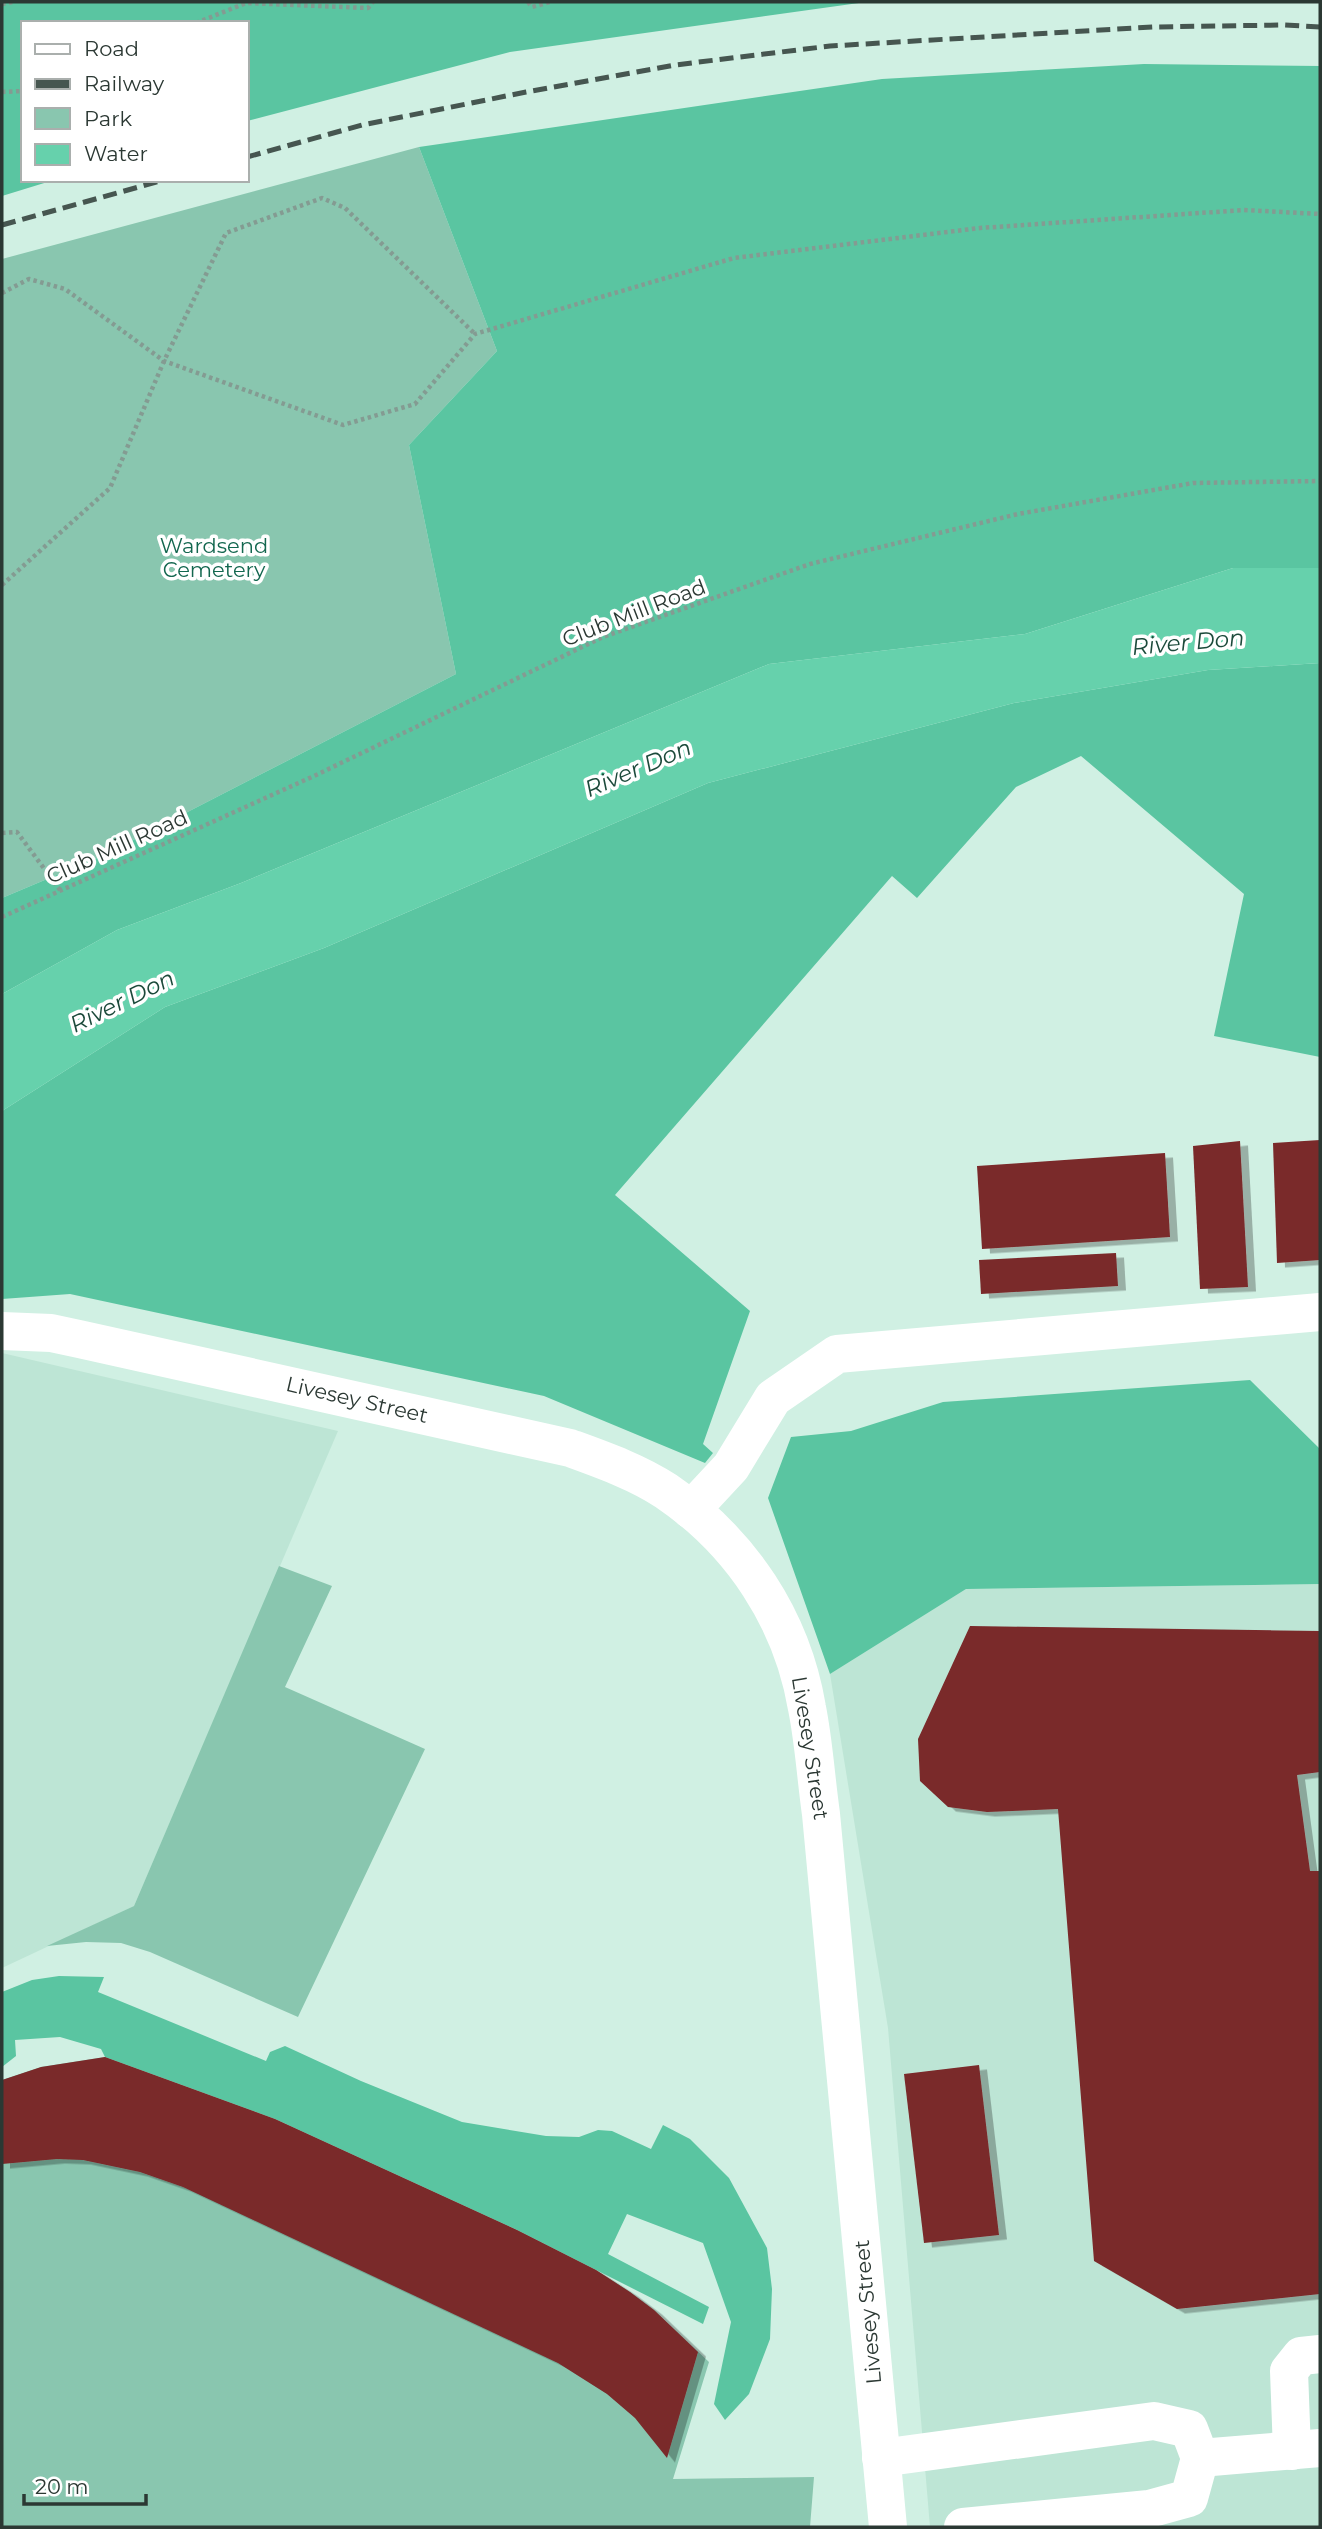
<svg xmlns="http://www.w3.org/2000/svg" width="1322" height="2529" viewBox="0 0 1322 2529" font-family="Montserrat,sans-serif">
	<defs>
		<filter id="shadow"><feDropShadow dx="8" dy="4.5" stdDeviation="0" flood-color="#0004"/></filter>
	</defs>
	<rect width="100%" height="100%" fill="#d0f0e3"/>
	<!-- built -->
	<g fill="#bde5d5">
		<polygon points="2,1353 338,1431 134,1906 2,1968"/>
		<polygon points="1320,1584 1320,2527 930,2527 888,2028 830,1674 966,1589"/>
	</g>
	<!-- green -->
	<g fill="#89c6af">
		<polygon points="419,147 497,351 409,445 456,674 104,855 2,898 2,259"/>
		<polygon points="279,1566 332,1586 285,1687 425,1749 298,2017 150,1952 121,1943 86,1942 47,1946 134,1906"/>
		<polygon points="105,2057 275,2119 517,2230 596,2270 630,2292 654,2310 709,2362 673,2479 814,2477 810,2527 2,2527 2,2080 41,2067"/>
	</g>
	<!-- forest -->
	<g fill="#5ac5a1">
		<polygon points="2,2 866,2 510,52 247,121 247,23 23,23 23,180 54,180 2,196"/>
		<polygon points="1144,64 1320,66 1320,568 1233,568 1025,634 769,664 241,883 117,930 2,994 2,898 104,855 456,674 409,445 497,351 419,147 882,79"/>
		<polygon points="1320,663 1320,1057 1214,1036 1244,894 1081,756 1016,787 917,898 892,876 615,1195 750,1311 703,1444 713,1453 705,1463 544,1396 70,1294 2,1299 2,1111 165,1007 324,948 708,783 1014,703 1208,670"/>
		<polygon points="1250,1380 1320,1449 1320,1584 966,1589 830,1674 768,1498 791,1437 851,1431 943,1402"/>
		<polygon points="59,1976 104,1977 98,1992 266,2061 270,2052 285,2046 361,2081 462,2122 546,2136 579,2137 598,2130 612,2131 651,2149 663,2125 690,2139 729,2178 767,2248 772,2289 770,2339 749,2394 725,2420 714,2404 731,2322 703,2243 627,2214 608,2254 709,2307 703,2324 517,2230 275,2119 105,2057 101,2049 60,2037 15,2040 16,2056 2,2067 2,1992 32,1980"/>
	</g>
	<!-- water -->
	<polygon fill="#66d1ac" points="1233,568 1320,568 1320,663 1208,670 1014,703 708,783 324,948 165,1007 2,1111 2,994 117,930 241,883 769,664 1025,634"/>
	<!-- building -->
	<g fill="#7a292a" filter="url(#shadow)">
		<polygon points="1320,1140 1320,1260 1277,1263 1273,1143"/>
		<polygon points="1240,1141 1248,1287 1200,1289 1193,1146"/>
		<polygon points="1165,1153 1170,1237 982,1249 977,1166"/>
		<polygon points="1116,1253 1118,1286 981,1294 979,1260"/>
		<polygon points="970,1626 1320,1631 1320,1772 1297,1775 1310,1871 1320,1871 1320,2294 1177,2309 1094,2261 1058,1809 987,1812 948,1807 920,1781 918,1739"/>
		<polygon points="105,2057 275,2119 517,2230 596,2270 630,2292 654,2310 698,2352 667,2458 635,2418 607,2394 558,2363 183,2187 140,2172 83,2160 57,2159 2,2164 2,2080 41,2067"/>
		<polygon points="979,2065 999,2235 924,2243 904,2074"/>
	</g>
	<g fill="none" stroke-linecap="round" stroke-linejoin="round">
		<!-- path -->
		<g stroke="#849b92" stroke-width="4.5" stroke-dasharray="3.5 3.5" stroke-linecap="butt">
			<polyline points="528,2 532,7 550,2"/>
			<polyline points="2,4 13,2"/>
			<polyline points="196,23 246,3 368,8 373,2"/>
			<polyline points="2,92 23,91"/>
			<polyline points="2,293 29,279 65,289 164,361 343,425 415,404 475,334 734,258 980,228 1244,210 1320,214"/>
			<polyline points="2,585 110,488 164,361 226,233 322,198 345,208 475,334"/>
			<polyline points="2,833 17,832 60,890"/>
			<polyline points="2,917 314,776 603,637 810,564 1018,514 1193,483 1320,481"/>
		</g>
		<!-- minor -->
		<g stroke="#fff" stroke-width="38">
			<path d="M2,1331L51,1333L79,1339L570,1448C603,1460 637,1472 666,1491C741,1542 792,1619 807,1708C814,1743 816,1779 821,1814L888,2527"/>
			<polyline points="691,1510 731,1467 773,1398 837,1354 1320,1312"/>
			<polyline points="1292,2451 1289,2371 1301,2356 1320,2354"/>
			<polyline points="881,2458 1154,2421 1189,2429 1200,2458 1189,2498 1149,2509 963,2527"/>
			<polyline points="1200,2458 1320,2448"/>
		</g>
		<!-- rail -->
		<g stroke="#465650" stroke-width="5" stroke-dasharray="14 7" stroke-linecap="butt">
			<polyline points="247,157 362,125 526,92 675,65 830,46 1153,27 1284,25 1320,27"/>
			<polyline points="2,225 164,180"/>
		</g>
	</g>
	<g text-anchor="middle" stroke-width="7" stroke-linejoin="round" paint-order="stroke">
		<!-- park labels -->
		<g font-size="21" fill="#13674f" stroke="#fff">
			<text x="214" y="553">Wardsend<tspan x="214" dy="24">Cemetery</tspan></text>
		</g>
		<!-- street labels -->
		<g font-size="21" fill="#2b3833" stroke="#fff">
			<text transform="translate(634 613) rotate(-21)" y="7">Club Mill Road</text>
			<text transform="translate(117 847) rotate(-24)" y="7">Club Mill Road</text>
			<text transform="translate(357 1400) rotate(13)" y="7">Livesey Street</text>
			<text transform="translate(810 1748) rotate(81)" y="7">Livesey Street</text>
			<text transform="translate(868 2312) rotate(-95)" y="7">Livesey Street</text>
		</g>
		<!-- water labels -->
		<g font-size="23" font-style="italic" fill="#1c4a3b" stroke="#fff">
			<text transform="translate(1188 642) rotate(-5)" y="8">River Don</text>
			<text transform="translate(638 768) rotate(-23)" y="8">River Don</text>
			<text transform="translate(122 1001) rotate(-26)" y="8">River Don</text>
		</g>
	</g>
	<!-- border -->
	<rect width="1322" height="2529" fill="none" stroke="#2b3833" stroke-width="7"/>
	<!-- legend -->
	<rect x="21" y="21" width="228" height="161" fill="#ffffff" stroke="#aaafad" stroke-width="2"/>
	<rect x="35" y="44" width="35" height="10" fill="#ffffff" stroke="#aaafad" stroke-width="2"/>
	<text x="84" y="56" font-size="21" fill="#2b3833">Road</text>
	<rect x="35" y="79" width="35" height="10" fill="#465650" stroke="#aaafad" stroke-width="2"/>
	<text x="84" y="91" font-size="21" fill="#2b3833">Railway</text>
	<rect x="35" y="108" width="35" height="21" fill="#89c6af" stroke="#aaafad" stroke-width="2"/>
	<text x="84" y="126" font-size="21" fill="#2b3833">Park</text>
	<rect x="35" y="144" width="35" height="21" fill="#66d1ac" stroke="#aaafad" stroke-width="2"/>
	<text x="84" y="161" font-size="21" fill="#2b3833">Water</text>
	<!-- scale -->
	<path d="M24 2494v10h122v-10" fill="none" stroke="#2b3833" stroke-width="3.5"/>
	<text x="35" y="2494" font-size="21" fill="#2b3833" stroke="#ffffff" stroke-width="5" paint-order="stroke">20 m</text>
</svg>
